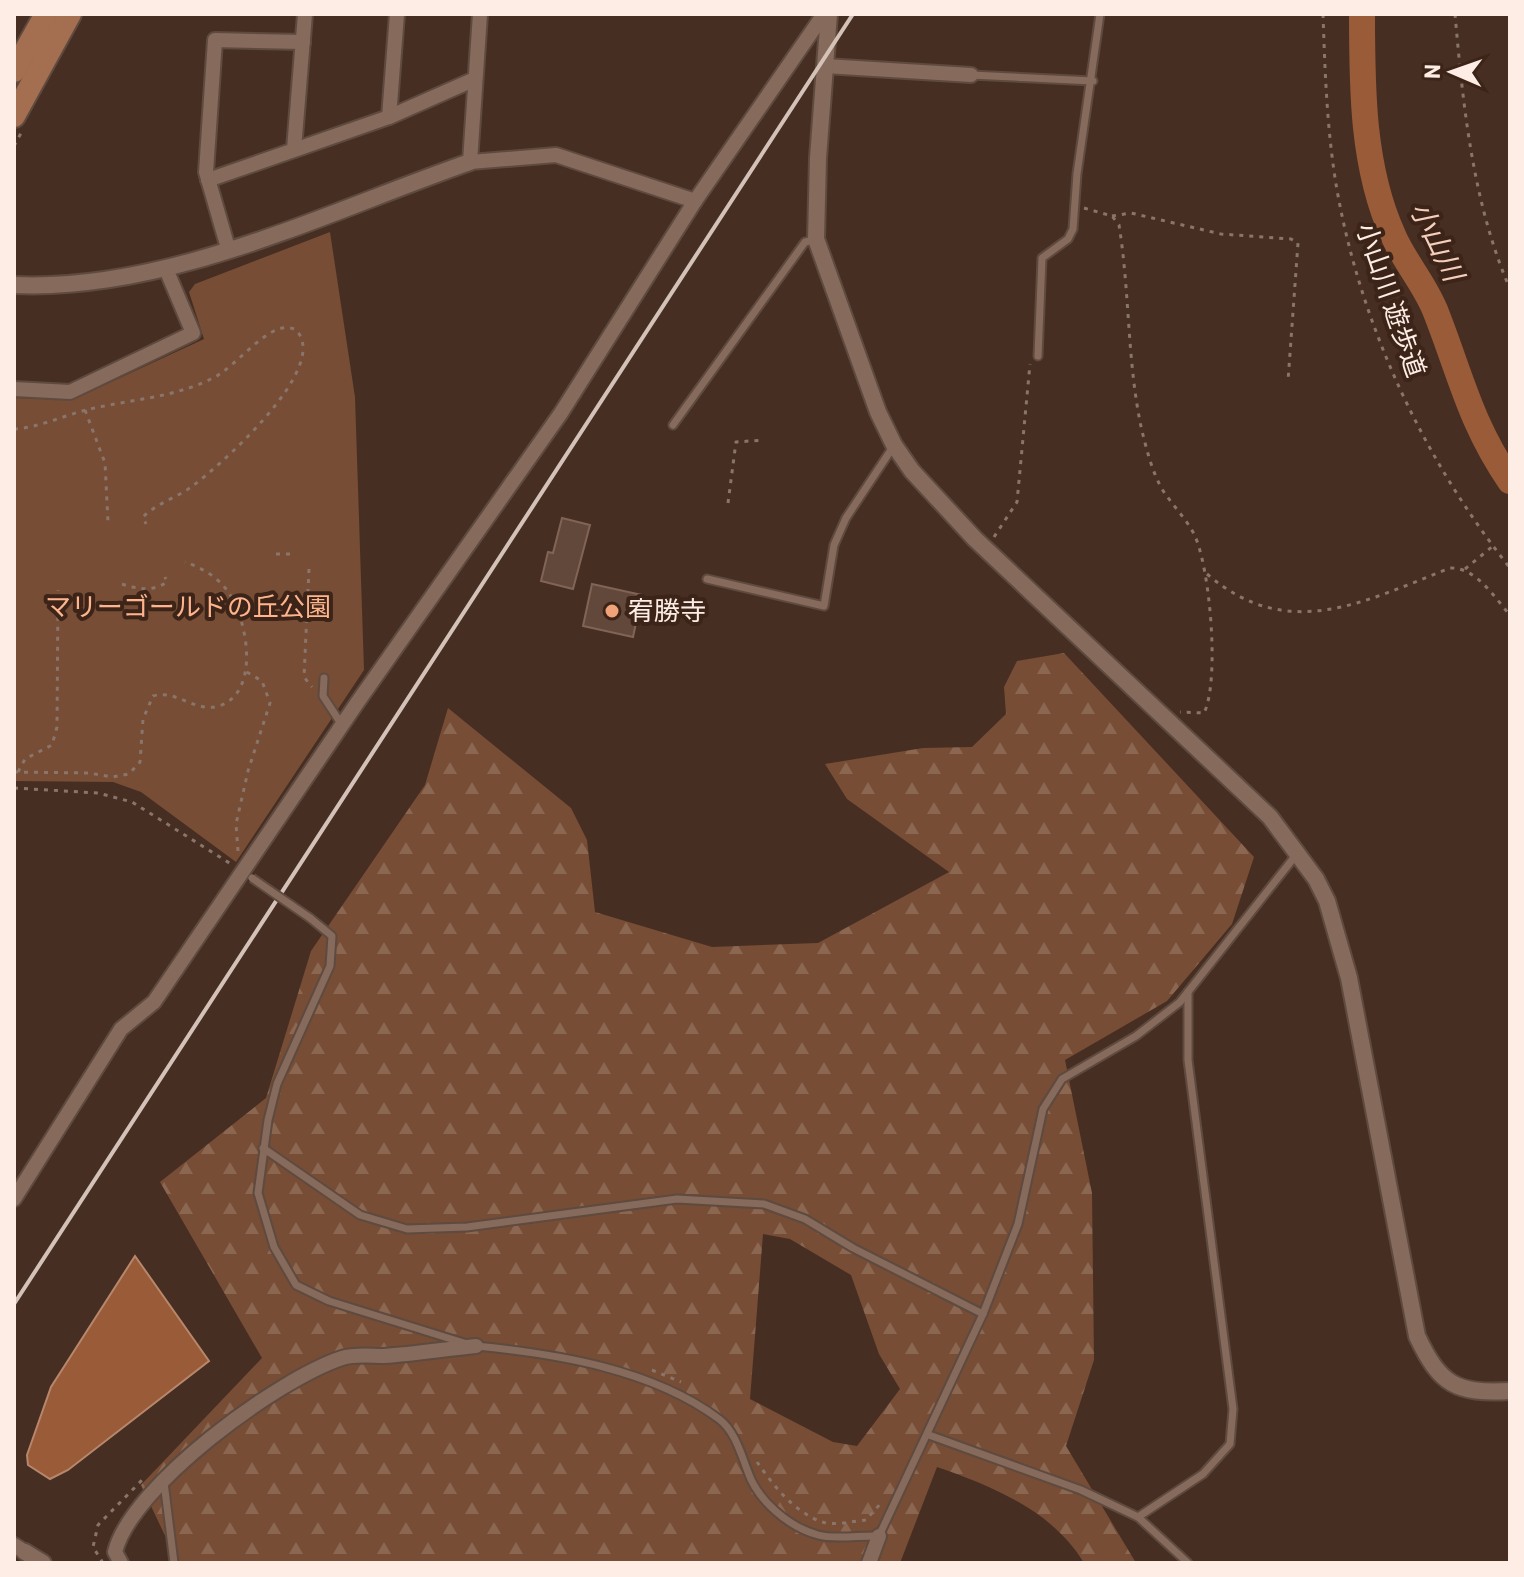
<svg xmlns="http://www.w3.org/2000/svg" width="1524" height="1577" viewBox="0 0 1524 1577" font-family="Barlow,'Noto Sans JP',sans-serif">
	<defs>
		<pattern id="forest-firs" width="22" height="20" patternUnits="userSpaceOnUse" patternTransform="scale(2)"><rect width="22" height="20" fill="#774d35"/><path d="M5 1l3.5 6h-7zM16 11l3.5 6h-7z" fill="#8b6752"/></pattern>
	</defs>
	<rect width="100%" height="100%" fill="#472e22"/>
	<!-- green -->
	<polygon fill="#774d35" points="330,232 355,397 364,670 236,862 141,792 113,782 14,781 14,398 72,400 204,339 189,292 195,284"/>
	<!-- forest -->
	<path fill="url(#forest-firs)" fill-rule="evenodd" d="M1064,653L1254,857L1232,924L1167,1001L1065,1060L1092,1193L1094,1360L1066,1446L1136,1563H1084C1053,1511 992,1486 937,1467L900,1563H178L141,1485L262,1358L160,1182L266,1098L311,951L425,785L448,708L571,808L587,840L595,912L712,947L818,943L949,872L847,799L825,764L923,748L972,747L1006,714L1004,687L1017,661ZM763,1234L790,1239L851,1275L879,1354L900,1389L857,1446L833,1442L750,1399Z"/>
	<!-- water -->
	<polygon fill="#995b38" stroke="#b7876c" stroke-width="2" points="135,1256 209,1361 68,1470 50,1479 28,1465 27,1455 51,1387"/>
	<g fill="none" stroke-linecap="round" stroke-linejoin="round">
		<!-- river -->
		<path stroke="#995b38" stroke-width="26" d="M1362,14C1362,87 1362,167 1393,235C1404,261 1424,283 1435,310C1460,373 1470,423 1510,481"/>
	</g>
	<!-- building -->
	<g fill="#62483a" stroke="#806456" stroke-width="2">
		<polygon points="562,518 590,525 573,589 541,581 548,552 553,553"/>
		<polygon points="592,584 642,595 633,637 583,626"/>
	</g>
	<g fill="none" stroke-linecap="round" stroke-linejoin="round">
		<defs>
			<g id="service">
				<polyline points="971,75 1093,81"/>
				<polyline points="1038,356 1042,258 1068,239 1073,229 1077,174 1100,14"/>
				<polyline points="673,425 805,242 814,240"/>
				<polyline points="707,579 824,606 834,545 846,518 893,447"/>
				<polyline points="324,678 323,696 342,725"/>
				<polyline points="310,918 332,936 330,966 277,1084 268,1120 258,1193 274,1247 296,1285 329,1301 464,1343"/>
				<polyline points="263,1148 360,1215 407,1229 467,1227 677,1199 764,1204 805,1219 853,1248 983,1314"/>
				<path d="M476,1346C557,1354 652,1369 719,1419C735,1431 741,1454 748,1472C758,1501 789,1527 818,1535C835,1540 861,1535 879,1536L983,1314L1018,1224L1043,1109L1062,1079L1136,1036L1180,1002L1296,855"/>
				<polyline points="929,1435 1081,1490 1138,1517 1188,1563"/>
				<polyline points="164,1482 174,1563"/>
				<polyline points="1138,1517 1203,1474 1230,1444 1233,1409 1188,1060 1188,992"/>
			</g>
			<g id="minor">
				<polyline points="480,14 470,162 556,155 695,201"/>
				<polyline points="825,66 971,75"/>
				<polyline points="389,117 397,14"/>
				<polyline points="294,149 305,14"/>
				<polyline points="208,180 389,117 475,79"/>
				<polyline points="228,248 206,172 215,40 303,42"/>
				<polyline points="14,389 70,392 193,333 166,269"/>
				<polyline points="14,1199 121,1029 154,1002 357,703 561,413 695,201 824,14"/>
				<polyline points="14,1545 25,1552"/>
				<path d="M121,1563L115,1552C131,1486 278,1379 342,1358C354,1354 371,1356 384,1356C415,1354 445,1349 476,1346"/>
				<polyline points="869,1563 879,1536"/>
			</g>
			<g id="tertiary">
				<path d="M829,14L818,158L816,239L878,412L894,445L912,471L975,539L1270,817L1316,879L1327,901L1349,978L1417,1336C1440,1385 1456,1394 1510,1391"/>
				<path d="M14,285C168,292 326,212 470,162"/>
				<polyline points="25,1552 43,1563"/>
			</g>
			<g id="primary">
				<polyline points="14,71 46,14"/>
				<polyline points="14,116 70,14"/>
			</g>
		</defs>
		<!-- service casing -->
		<use href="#service" stroke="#5e4a3f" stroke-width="11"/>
		<!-- minor casing -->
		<use href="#minor" stroke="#5e4a3f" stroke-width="18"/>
		<!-- tertiary casing -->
		<use href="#tertiary" stroke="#5e4a3f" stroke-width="20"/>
		<!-- primary casing -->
		<use href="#primary" stroke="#5e4a3f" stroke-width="26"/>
		<!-- path -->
		<g stroke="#8a756a" stroke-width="3" stroke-dasharray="4 6" stroke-linecap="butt">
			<path d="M1323,14C1325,73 1327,132 1337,190C1361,326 1424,460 1510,568"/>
			<path d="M1455,14C1463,106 1473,204 1510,289"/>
			<polyline points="14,146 21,133"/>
			<path d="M1084,208L1112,216L1119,225C1130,293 1127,364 1142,431C1147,451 1152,471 1162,489C1172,505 1185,517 1194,534C1210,566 1220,681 1204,713L1180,712"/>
			<polyline points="1112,216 1131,213 1221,234 1291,239 1298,243 1288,381"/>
			<polyline points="85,410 105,463 108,522"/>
			<path d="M14,429C37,428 63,416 86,410C126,400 173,398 211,379C238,367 271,316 296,330C332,367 220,466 190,488C175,498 156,504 143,517L146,524"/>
			<polyline points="728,503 736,442 764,440"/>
			<polyline points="994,537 1017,502 1030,364"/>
			<polyline points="276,554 290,554"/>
			<polyline points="309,569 304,677 312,687"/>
			<polyline points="1465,569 1493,546"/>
			<path d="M1207,574C1288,644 1365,601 1450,568C1476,567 1494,597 1510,615"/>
			<path d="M122,584C137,589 153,592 167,582L165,577"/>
			<path d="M14,772L89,773L112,777L129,774L140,762L143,719L153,696C177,689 194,713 219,706C262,692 247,615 226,589C216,576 200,567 185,562"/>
			<polyline points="18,772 25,759 52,745 57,727 58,590"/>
			<polyline points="14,788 98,793 132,802 231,864"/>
			<polyline points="238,851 236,824 248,771 270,703 262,681 245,671"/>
			<polyline points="652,1370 681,1382"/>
			<path d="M757,1462C773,1485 794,1512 822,1522C834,1526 854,1521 866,1520L881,1503"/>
			<polyline points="103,1563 93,1547 98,1525 145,1477"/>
		</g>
		<!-- service -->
		<use href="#service" stroke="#866a5c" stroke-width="7"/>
		<!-- minor -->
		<use href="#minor" stroke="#866a5c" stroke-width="14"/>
		<!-- tertiary -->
		<use href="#tertiary" stroke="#866a5c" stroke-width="16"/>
		<!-- primary -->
		<use href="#primary" stroke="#a46e51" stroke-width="22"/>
		<!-- rail -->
		<polyline stroke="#d4c2b9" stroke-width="4" points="14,1304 853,14"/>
		<defs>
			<polyline id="service-bridge" points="252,878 310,918"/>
		</defs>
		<!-- service-bridge casing -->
		<use href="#service-bridge" stroke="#5e4a3f" stroke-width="11" stroke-linecap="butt"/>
		<!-- service-bridge -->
		<use href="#service-bridge" stroke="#866a5c" stroke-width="7"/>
	</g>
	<!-- markers -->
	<circle fill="#f0a279" stroke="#3c2418" stroke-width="3" cx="612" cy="611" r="8"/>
	<g text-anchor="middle" stroke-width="8" stroke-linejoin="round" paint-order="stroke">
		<!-- street labels -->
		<g font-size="26" fill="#fdede5" stroke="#3c2418">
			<text transform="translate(1391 300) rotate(71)" y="9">小山川 遊歩道</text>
		</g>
		<!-- park labels -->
		<g font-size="26" fill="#feb58e" stroke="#3c2418">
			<text x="188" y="616">マリーゴールドの丘公園</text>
		</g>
		<!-- poi labels -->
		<g font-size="26" fill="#fdede5" stroke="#3c2418" text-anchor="start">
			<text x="628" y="620">宥勝寺</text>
		</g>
		<!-- water labels -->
		<g font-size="28" font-style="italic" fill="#f5cfbc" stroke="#3c2418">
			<text transform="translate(1437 241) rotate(64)" y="10">小山川</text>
		</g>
	</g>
	<!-- border -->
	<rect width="1524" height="1577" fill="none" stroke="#fdede5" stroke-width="32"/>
	<!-- north arrow -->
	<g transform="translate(1452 72) rotate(272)" stroke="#3c2418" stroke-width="6" paint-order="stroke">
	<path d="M0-6L14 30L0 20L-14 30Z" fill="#fdede5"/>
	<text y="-12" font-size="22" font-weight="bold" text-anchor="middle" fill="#fdede5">N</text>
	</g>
</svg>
